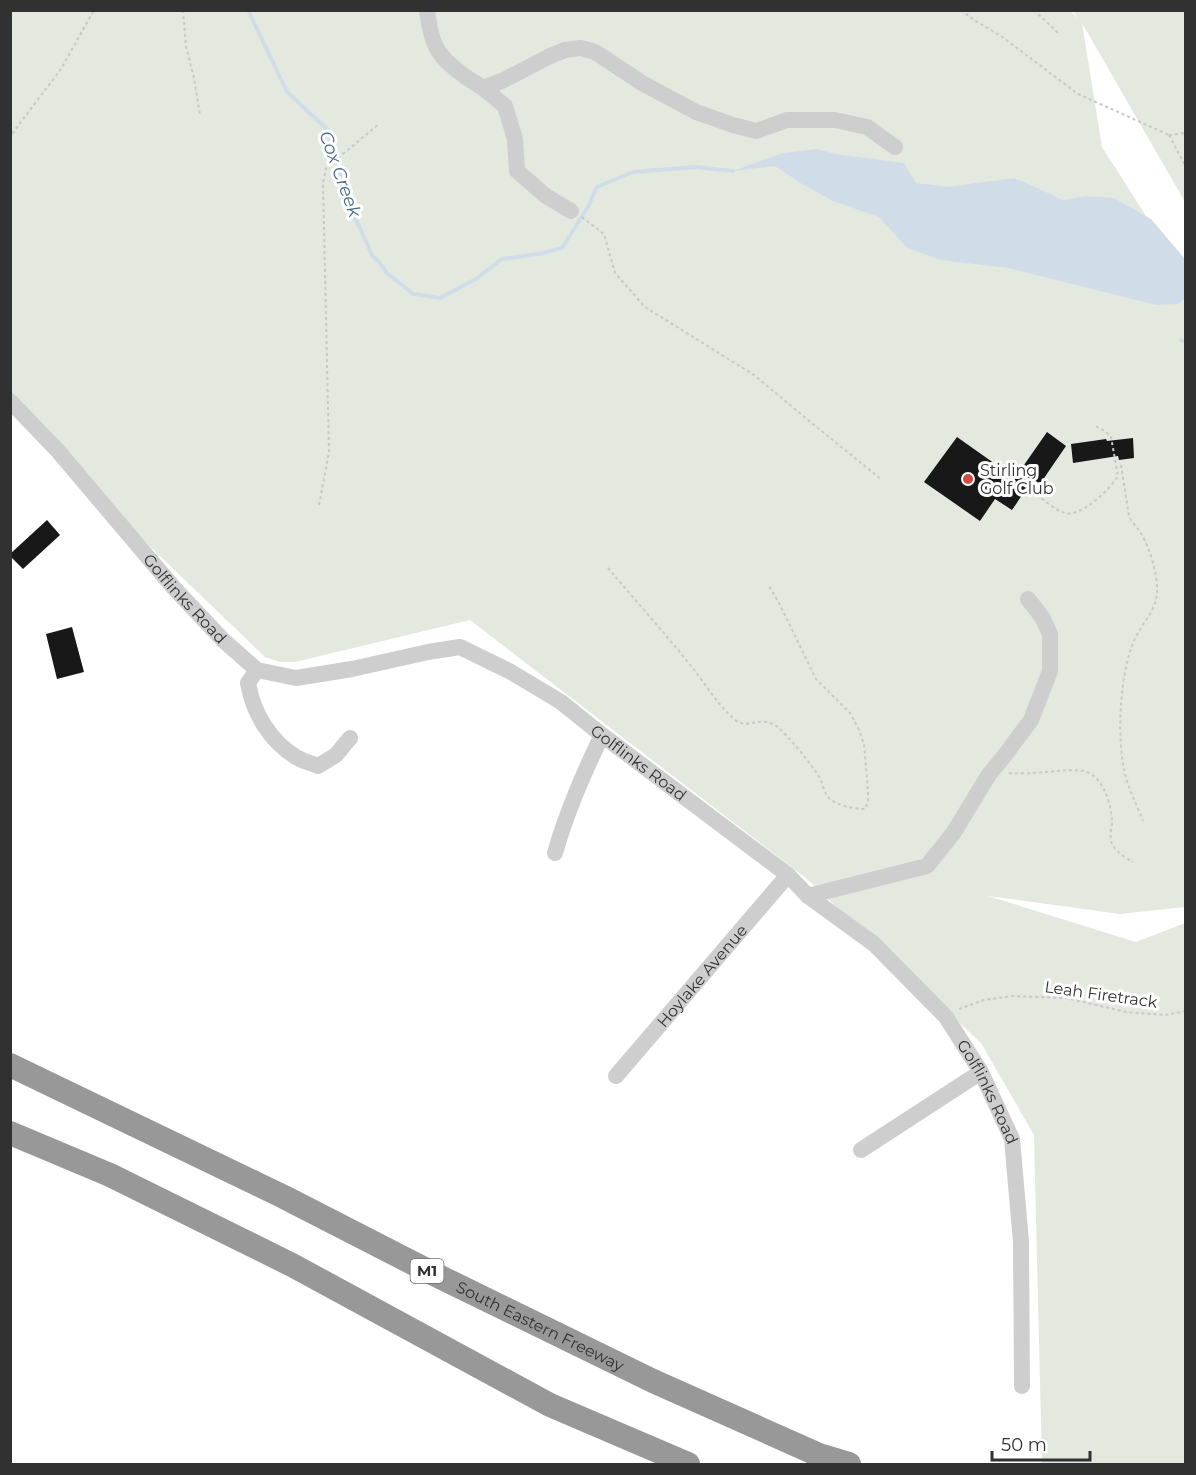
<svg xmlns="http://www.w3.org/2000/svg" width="1196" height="1475" viewBox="0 0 1196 1475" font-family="Montserrat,sans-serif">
	<rect width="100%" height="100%" fill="#fff"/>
	<!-- green -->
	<polygon fill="#e3e9de" points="1069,10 1078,18 1073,11 1185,11 1185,202 1082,23 1102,147 1185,277 1185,907 1120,914 988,896 1136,942 1185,923 1185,1464 1042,1464 1034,1135 981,1043 807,879 470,620 295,662 280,662 265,657 11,413 10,11"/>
	<!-- water -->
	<polygon fill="#d0dde9" points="817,149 835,154 904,163 916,183 949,187 975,183 1015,178 1063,200 1085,196 1114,198 1151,219 1185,259 1185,298 1178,304 1156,305 1008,268 940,260 906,247 879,217 833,201 802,184 775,166 733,171 783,153"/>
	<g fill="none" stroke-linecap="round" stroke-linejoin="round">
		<!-- stream -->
		<g stroke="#d0dde9" stroke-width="4">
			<polyline points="248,10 287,92 328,130 347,200 372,255 379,262 386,272 413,294 440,298 476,279 502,259 538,254 562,248 588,207 597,187 633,172 695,167 733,171"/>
			<polyline points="1181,340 1186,342"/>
		</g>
	</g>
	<!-- building -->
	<g fill="#181818">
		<polygon points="1047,432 1066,446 1040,484 1033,479 1012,510 995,499 980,521 924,482 957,437 1015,478"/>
		<polygon points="1133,438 1134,458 1119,460 1118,456 1073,463 1071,444 1106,439 1107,441"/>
		<polygon points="47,520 60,535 23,569 10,556 10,554"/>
		<polygon points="72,627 84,672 57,679 46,634"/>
	</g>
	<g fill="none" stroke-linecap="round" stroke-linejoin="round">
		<!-- path -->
		<g stroke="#c8c8c8" stroke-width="2" stroke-dasharray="3 3" stroke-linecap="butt">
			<polyline points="183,10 186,46 194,78 200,115"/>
			<polyline points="961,10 974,20 1001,36 1078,94 1169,135"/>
			<polyline points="1034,10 1059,34"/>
			<polyline points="1169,135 1186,167"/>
			<polyline points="1169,135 1186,133"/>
			<polyline points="10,139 11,135 61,69 94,10"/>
			<polyline points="582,217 604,234 615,273 645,307 754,375 808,420 882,480"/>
			<path d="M1121,465L1129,516C1132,523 1138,528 1142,535C1150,549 1158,575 1157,592C1156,613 1138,627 1132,646C1120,678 1117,735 1124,769C1127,786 1137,805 1143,821"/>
			<path d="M1037,495C1045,501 1055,510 1065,513C1082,517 1110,489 1118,476L1111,437L1105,431L1095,426"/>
			<polyline points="319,505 329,452 323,183 326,168 379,124"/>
			<path d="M608,568C635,600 664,632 691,666C705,683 717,704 734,719C749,732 761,712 780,729C794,743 807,759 818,775C823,782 823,793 830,799C839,806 854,809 865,809L868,802V791L864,744L859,730L850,713L816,679L779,603L769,586"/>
			<path d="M1009,773C1021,774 1034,773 1046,772C1059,771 1071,769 1084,771C1103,776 1111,803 1112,821C1112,828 1109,837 1112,844C1116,852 1126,858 1133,862"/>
			<polyline points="959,1009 984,1000 1012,996 1066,998 1126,1012 1165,1015 1186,1011"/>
		</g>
		<!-- minor -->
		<g stroke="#cecece" stroke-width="16">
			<path d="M427,10C429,24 431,40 439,52C448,66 470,80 483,88L504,80L548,57L565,50L581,48L595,52L642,83L696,112L733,125L756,131L787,120H835L867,127L895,147"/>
			<polyline points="483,88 505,106 515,139 517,171 546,196 571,211"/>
			<path id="s1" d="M10,401L58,451L174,588L223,640L257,670L296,678L352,669L428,652L460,647L511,672L561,702L602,735L788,875L808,896L874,944L946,1017L981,1072L1012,1139L1021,1242L1022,1386"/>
			<path d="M257,670L248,683C253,713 270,741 296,757C302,761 311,763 318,766L336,755L350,738"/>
			<path d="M555,853C567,811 583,775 602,735"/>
			<polyline points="808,896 927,866 954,832 988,776 1005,755 1031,720 1050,671 1050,634 1042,617 1028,599"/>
			<path id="s2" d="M616,1076L788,875"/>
			<polyline points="861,1150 981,1072"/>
		</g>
		<!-- highway -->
		<g stroke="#989898" stroke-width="24">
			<path id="s3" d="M10,1065L284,1197L434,1274L653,1381L819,1455L849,1464"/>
			<polyline points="10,1133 110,1175 292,1265 550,1405 688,1464"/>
		</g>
	</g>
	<!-- markers -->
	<circle fill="#d04a4a" stroke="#fff" stroke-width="2" cx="968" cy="479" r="6"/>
	<g text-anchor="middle" stroke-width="6" stroke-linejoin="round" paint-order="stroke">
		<!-- shield labels -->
		<rect fill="#fff" stroke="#6f6f6f" stroke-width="1.5" x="410.5" y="1259" width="33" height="24" rx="4.5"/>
		<g font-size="15" font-weight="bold" fill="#313131">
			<text x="427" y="1276">M1</text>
		</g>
		<!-- poi labels -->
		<g font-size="16" fill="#313131" stroke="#fff" text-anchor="start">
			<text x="980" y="476">Stirling<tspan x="980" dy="18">Golf Club</tspan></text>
		</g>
		<!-- street labels -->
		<g font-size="16" fill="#313131" stroke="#fff">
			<text dy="6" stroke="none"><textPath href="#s1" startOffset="264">Golflinks Road</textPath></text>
			<text dy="6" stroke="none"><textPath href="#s1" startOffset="786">Golflinks Road</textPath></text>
			<text dy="6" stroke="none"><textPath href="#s2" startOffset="132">Hoylake Avenue</textPath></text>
			<text transform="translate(1101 994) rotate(8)" y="6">Leah Firetrack</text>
			<text dy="6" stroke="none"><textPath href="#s1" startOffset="1272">Golflinks Road</textPath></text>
			<text dy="6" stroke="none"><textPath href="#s3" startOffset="591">South Eastern Freeway</textPath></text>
		</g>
		<!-- water labels -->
		<g font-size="18" font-style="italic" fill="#486b89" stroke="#fff">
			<text transform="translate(340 174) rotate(70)" y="6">Cox Creek</text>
		</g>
	</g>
	<!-- border -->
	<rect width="1196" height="1475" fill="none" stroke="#313131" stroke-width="24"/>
	<!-- scale -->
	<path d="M992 1451v9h98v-9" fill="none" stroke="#313131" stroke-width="3"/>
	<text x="1001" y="1451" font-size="18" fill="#313131" stroke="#ffffff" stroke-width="4.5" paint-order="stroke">50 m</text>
</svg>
